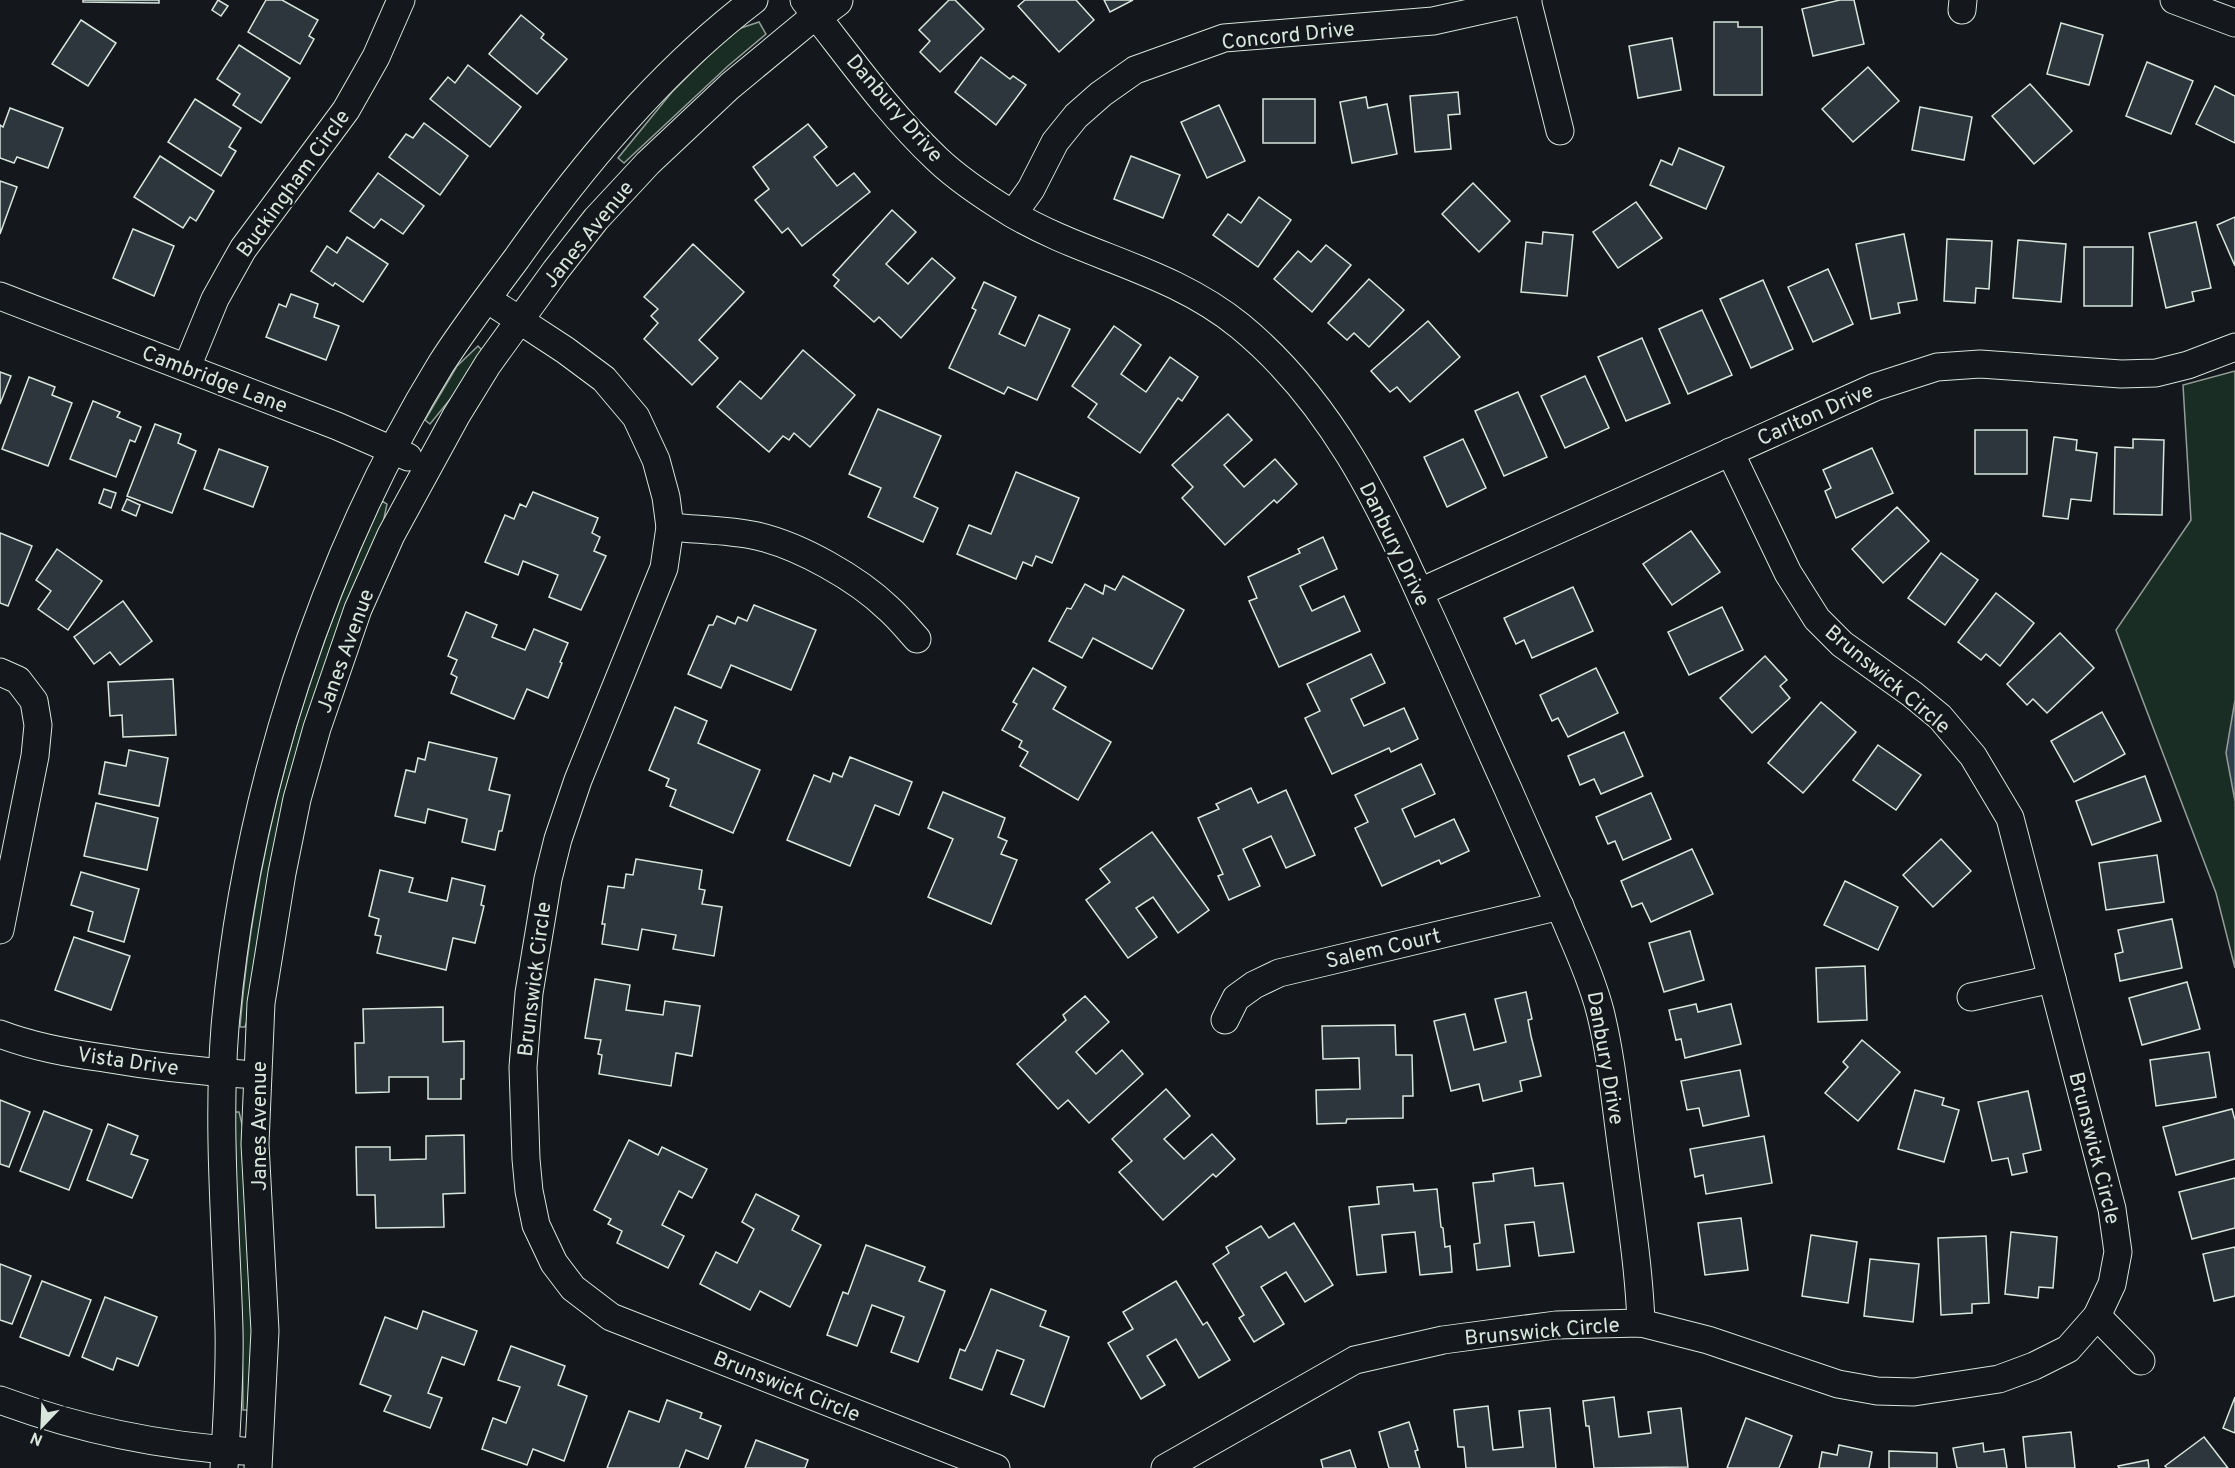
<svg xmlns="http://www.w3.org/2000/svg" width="2235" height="1468" viewBox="0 0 2235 1468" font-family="Overpass,sans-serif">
	<rect width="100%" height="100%" fill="#14181c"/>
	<!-- green -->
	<g fill="#1a2d24" stroke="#939e99" stroke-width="1.5">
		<polygon points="759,22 766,34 728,66 624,163 618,158 672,92 712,52 738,29"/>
		<polygon points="478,346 483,351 456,392 430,424 425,420 457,366"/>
		<polygon points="2235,371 2235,968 2216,893 2116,630 2191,520 2183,385"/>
		<path d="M382,501L387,504L383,523L253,1001L245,1027H240C255,844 305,667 382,501Z"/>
		<path d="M235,1112H239L246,1140L254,1347L248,1410H243C243,1311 235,1212 235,1112Z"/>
	</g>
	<!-- water -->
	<polygon fill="#2f3f4d" stroke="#939e99" stroke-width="1.5" points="2235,700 2235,801 2226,753"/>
	<!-- building -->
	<g fill="#2c363c" stroke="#d8e6dc" stroke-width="1.5">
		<polygon points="83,0 159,0 159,3 83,2"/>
		<polygon points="218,0 228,6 221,16 212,10"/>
		<polygon points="266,0 282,0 318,20 309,36 314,39 300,64 248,32"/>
		<polygon points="949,0 955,0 984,29 940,72 920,52 930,41 919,30"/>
		<polygon points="1025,0 1076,0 1094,20 1059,52 1018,6"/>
		<polygon points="1104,0 1133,0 1110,12"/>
		<polygon points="1840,0 1854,0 1864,44 1813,56 1802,9"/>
		<polygon points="521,15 544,34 541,38 567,59 537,94 489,54"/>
		<polygon points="81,20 116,43 88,86 52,64"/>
		<polygon points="1714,22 1738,22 1738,27 1762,27 1762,95 1714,95"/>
		<polygon points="2061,23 2103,35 2089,85 2047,74"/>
		<polygon points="1672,38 1681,90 1638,98 1629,46"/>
		<polygon points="239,45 290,78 261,123 233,105 240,94 217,79"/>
		<polygon points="981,57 1010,79 1013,76 1026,85 996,125 955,92"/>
		<polygon points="2147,62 2193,81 2171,134 2126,116"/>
		<polygon points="468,65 521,107 490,147 430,99 448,77 455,83"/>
		<polygon points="1868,67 1899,101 1853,142 1822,109"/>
		<polygon points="2030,84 2072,131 2034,164 1992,116"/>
		<polygon points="2215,86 2235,96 2235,143 2196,124"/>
		<polygon points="1458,92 1460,114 1448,115 1451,149 1415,152 1410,96"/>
		<polygon points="1366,97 1368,108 1387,104 1397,154 1352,163 1340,102"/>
		<polygon points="195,99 241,128 229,147 236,151 221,176 168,142"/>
		<rect x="1263" y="99" width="52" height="44"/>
		<polygon points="1219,105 1245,161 1207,178 1181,122"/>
		<polygon points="1920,107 1972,117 1964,160 1912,150"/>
		<polygon points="10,108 63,128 48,168 17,157 14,163 0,158 0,125 3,127"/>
		<polygon points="424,123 468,156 440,195 389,157 406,134 413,138"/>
		<polygon points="808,124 827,147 814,157 837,186 854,173 870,192 802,246 788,228 782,233 755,200 769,189 753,167"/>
		<polygon points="1679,148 1724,167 1706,209 1650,185 1661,160 1672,165"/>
		<polygon points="160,156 214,191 196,221 190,217 183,228 134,197"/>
		<polygon points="1131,156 1180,175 1163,218 1114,199"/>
		<polygon points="378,173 424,206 403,234 381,219 374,228 350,211"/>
		<polygon points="0,181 17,187 0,234"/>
		<polygon points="1473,183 1510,221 1479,252 1442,214"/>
		<polygon points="1259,197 1291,220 1258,267 1213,235 1228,214 1241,223"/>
		<polygon points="1636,202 1662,238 1618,268 1593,232"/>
		<polygon points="892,210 916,232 886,264 908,284 932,258 955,278 901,338 879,317 874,322 834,286 839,280 833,275"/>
		<polygon points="2235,217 2235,266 2217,225"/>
		<polygon points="2196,222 2211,288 2192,292 2194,301 2166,308 2149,233"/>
		<polygon points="133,229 174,246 154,296 113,278"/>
		<polygon points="1543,232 1573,235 1567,296 1521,292 1526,242 1542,244"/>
		<polygon points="1904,234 1917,300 1898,303 1900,313 1871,319 1856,244"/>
		<polygon points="347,237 388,264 363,302 335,283 333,286 311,271 327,246 337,253"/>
		<polygon points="1947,239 1992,241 1989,289 1976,288 1975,303 1944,301"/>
		<polygon points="2018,240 2066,244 2061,302 2013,298"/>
		<polygon points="693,244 744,292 699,340 718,358 692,385 644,339 658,323 651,316 658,309 644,297"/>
		<polygon points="1326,245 1351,265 1312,312 1274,279 1298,251 1311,262"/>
		<polygon points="2084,247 2133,247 2132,306 2084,306"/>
		<polygon points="1828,269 1853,324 1813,342 1788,287"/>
		<polygon points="1369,279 1404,310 1369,347 1354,333 1347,340 1328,323"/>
		<polygon points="1763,280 1793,349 1751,368 1720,299"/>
		<polygon points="984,282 1016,297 999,334 1025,346 1039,315 1070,329 1037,400 1008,387 1004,394 949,368 976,310 972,308"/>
		<polygon points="291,294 318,304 314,317 339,326 326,360 266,337 279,304 286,307"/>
		<polygon points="1702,310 1732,375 1688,394 1659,329"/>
		<polygon points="1428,321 1460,357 1410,402 1397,387 1390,392 1371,371"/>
		<polygon points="1114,326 1141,345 1121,374 1146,392 1170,357 1198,377 1182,401 1178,398 1140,453 1088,417 1097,404 1072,386"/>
		<polygon points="1642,338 1670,403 1626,421 1598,357"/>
		<polygon points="803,350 855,395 810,447 794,433 789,440 783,436 769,452 717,407 740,381 761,399"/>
		<polygon points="0,372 11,376 0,404"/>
		<polygon points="1585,376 1609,428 1565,448 1541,396"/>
		<polygon points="29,377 55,387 52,395 72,403 48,466 2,449"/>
		<polygon points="1518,392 1547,457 1504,476 1475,411"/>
		<polygon points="93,401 120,412 117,417 141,427 135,442 130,440 116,477 70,459"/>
		<polygon points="878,409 941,436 914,497 938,508 923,542 868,517 881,488 849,474"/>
		<polygon points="1228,414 1252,440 1224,465 1244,487 1275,459 1297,484 1277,503 1274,500 1225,545 1182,498 1193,487 1172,465"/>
		<polygon points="155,424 181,434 178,443 196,451 172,513 127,496"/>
		<rect x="1975" y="430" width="52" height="44"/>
		<polygon points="2054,437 2077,440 2076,450 2097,453 2091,501 2071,499 2068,519 2043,516"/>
		<polygon points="1463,439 1486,488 1447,507 1424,457"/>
		<polygon points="2133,439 2164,440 2162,515 2114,514 2115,447 2133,448"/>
		<polygon points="1872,448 1893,493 1836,518 1825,491 1831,488 1823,470"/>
		<polygon points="219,449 268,467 253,507 204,489"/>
		<polygon points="1016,472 1079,498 1052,563 1036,556 1032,566 1023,562 1016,579 957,554 969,525 991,534"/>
		<polygon points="104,489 116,493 111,508 99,503"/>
		<polygon points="533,492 598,518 592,533 600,537 594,551 606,556 581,610 549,597 558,575 523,561 518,575 485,562 505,515 514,519 520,504 526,507"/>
		<polygon points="127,499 140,505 136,516 122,510"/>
		<polygon points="1897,507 1929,541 1883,583 1852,549"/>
		<polygon points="1691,531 1720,572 1672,605 1643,564"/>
		<polygon points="0,533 32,546 8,606 0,603"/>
		<polygon points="1323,537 1337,569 1300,586 1312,611 1344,596 1360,631 1279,667 1249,601 1257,598 1248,577 1300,553 1298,549"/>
		<polygon points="57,549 102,581 68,630 38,609 51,591 36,580"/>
		<polygon points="1941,553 1978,580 1945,625 1908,598"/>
		<polygon points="1123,576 1184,610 1152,669 1093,638 1082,658 1049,641 1067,608 1071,609 1085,584 1103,594 1105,585 1115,590"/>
		<polygon points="1573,587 1593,631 1532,658 1524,640 1516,644 1504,618"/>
		<polygon points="1996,593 2034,623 2000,666 1986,654 1981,660 1958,642"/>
		<polygon points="123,601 152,641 120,665 110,652 94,664 74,637"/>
		<polygon points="754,605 816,630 791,690 731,665 721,688 688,674 709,625 713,625 717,616 735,624 738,617 747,621"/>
		<polygon points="1722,607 1743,650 1689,675 1668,632"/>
		<polygon points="466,612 497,625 492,637 525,650 534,629 568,643 560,662 562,663 548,698 527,689 514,719 451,693 457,677 451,674 457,660 448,656"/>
		<polygon points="2060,633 2094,668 2047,713 2033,699 2027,705 2007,684"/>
		<polygon points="1371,654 1385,683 1351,699 1364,726 1404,708 1418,739 1391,752 1389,748 1332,774 1305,718 1320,711 1307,684"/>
		<polygon points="1765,656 1787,680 1780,686 1790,698 1752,733 1720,698"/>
		<polygon points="1033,668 1066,687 1053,709 1111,742 1078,800 1020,766 1028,752 1019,747 1022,741 1002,730 1017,704 1013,702"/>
		<polygon points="1596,668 1618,713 1568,737 1558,718 1552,721 1540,695"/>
		<polygon points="173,679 176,735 123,737 122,715 110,716 108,682"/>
		<polygon points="1821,702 1856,732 1803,793 1768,763"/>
		<polygon points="675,707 707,721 698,743 760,770 733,833 670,806 676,790 666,786 669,779 649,770"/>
		<polygon points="2102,712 2125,754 2074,782 2051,741"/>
		<polygon points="1624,732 1643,776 1601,794 1594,779 1580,785 1568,756"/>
		<polygon points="429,742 497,758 489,790 510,795 502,831 499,831 495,850 462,842 467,819 428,809 425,823 395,816 406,770 415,772 418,758 425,760"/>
		<polygon points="1878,745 1921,775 1896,810 1853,780"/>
		<polygon points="129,750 168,758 159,806 99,794 105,762 126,766"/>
		<polygon points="850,757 912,782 899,815 875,805 850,866 787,840 814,775 830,782 833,773 842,777"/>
		<polygon points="1421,764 1435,794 1402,809 1415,837 1454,819 1469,851 1441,864 1439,860 1382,886 1355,828 1368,822 1355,795"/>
		<polygon points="2145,776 2161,821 2092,845 2076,801"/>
		<polygon points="1251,788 1258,803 1286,790 1315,855 1286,868 1271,836 1243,849 1260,886 1229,900 1218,876 1223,874 1198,818 1219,809 1216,804"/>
		<polygon points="943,792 1005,818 998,837 1007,841 1001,854 1017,860 991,924 928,897 953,839 928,828"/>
		<polygon points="1651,793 1671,839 1623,860 1615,841 1608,844 1596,817"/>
		<polygon points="96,803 158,818 147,870 84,856"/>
		<polygon points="1152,832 1209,910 1178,933 1153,897 1136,908 1157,937 1128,958 1086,900 1110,882 1100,869"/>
		<polygon points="1941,839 1971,871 1933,907 1903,875"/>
		<polygon points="1692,849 1713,894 1651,922 1642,903 1632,907 1621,881"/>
		<polygon points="2157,855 2164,902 2106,910 2099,863"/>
		<polygon points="636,859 702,870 699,889 705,890 702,904 722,907 714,956 673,949 676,935 642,929 638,950 602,944 605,924 602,924 608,886 624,888 626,874 633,875"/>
		<polygon points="380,870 413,878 409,892 447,901 452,878 485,886 481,905 484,906 475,943 453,938 446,970 377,953 381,936 375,935 379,919 369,916"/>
		<polygon points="81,872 139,889 124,942 88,931 93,912 71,905"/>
		<polygon points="1845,881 1898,907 1878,950 1824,925"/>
		<polygon points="2172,919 2182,968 2120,981 2115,954 2123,952 2118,930"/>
		<polygon points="1690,931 1704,980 1664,992 1649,943"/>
		<polygon points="74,937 130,956 111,1010 55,990"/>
		<polygon points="1865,966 1867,1020 1818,1022 1816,968"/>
		<polygon points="595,979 630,985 626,1010 663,1015 665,1001 700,1006 692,1056 676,1053 671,1086 599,1074 602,1055 598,1054 601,1040 585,1038"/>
		<polygon points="2187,982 2200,1029 2142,1045 2129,998"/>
		<polygon points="1526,992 1532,1019 1528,1020 1531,1036 1541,1076 1520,1081 1522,1091 1483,1101 1479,1084 1451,1091 1434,1021 1465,1014 1474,1050 1506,1042 1495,999"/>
		<polygon points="1085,996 1109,1022 1076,1052 1096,1074 1122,1050 1143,1074 1089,1123 1068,1100 1058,1109 1017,1064 1066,1020 1063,1015"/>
		<polygon points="1696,1004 1698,1012 1731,1004 1741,1044 1685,1058 1681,1039 1676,1040 1669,1010"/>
		<polygon points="443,1007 443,1042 464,1041 464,1079 461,1079 461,1099 428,1099 428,1077 389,1077 389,1092 356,1093 355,1043 364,1043 363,1009"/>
		<polygon points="1395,1025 1396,1055 1412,1055 1413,1096 1403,1096 1403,1118 1347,1119 1346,1123 1317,1124 1316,1090 1360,1089 1359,1058 1323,1059 1322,1026"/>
		<polygon points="1862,1040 1900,1072 1858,1121 1825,1093 1848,1067 1843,1062"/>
		<polygon points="2209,1052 2216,1097 2156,1106 2150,1060"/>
		<polygon points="1740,1070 1749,1116 1703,1126 1699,1108 1687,1110 1681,1081"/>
		<polygon points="1166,1089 1190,1116 1164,1139 1184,1159 1212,1134 1235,1159 1216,1177 1213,1174 1163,1220 1119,1172 1132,1161 1112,1139"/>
		<polygon points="1915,1090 1944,1098 1942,1105 1959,1110 1944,1162 1898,1149"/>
		<polygon points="2028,1091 2041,1150 2023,1154 2027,1172 2012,1175 2008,1158 1992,1161 1978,1102"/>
		<polygon points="0,1100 30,1112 9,1167 0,1164"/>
		<polygon points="2232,1109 2235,1120 2235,1159 2176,1175 2163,1127"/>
		<polygon points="44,1111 92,1130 69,1190 20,1171"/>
		<polygon points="108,1124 138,1136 131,1154 148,1160 132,1198 87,1180"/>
		<polygon points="464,1135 465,1193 443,1194 444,1227 376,1228 375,1195 357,1195 356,1147 390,1147 390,1160 426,1159 426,1136"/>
		<polygon points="1764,1136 1772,1183 1706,1194 1703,1175 1695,1177 1690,1149"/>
		<polygon points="629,1140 658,1155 662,1147 707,1169 692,1198 679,1191 662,1225 684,1236 668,1268 617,1243 622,1231 608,1224 611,1219 594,1210"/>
		<polygon points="1533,1168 1535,1186 1563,1183 1574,1252 1539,1256 1534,1222 1505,1225 1510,1266 1477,1270 1474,1244 1480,1243 1473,1183 1494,1181 1493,1174"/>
		<polygon points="2235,1178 2235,1228 2192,1239 2179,1192"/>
		<polygon points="1413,1184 1414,1191 1437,1189 1441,1227 1443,1228 1445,1247 1450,1246 1452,1272 1420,1275 1415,1232 1382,1235 1386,1272 1357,1275 1349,1207 1379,1204 1377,1187"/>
		<polygon points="756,1194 799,1216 792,1230 821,1245 790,1307 760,1291 750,1310 700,1284 716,1252 737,1263 754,1229 742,1222"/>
		<polygon points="1741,1218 1748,1270 1705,1275 1698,1223"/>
		<polygon points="1294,1223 1333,1285 1305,1302 1286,1272 1261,1287 1284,1324 1254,1342 1239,1318 1244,1315 1213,1264 1229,1253 1226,1247 1261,1226 1269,1238"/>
		<polygon points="2011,1232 2057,1237 2053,1288 2039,1287 2038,1298 2005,1294"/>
		<polygon points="1811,1235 1857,1242 1848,1303 1802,1296"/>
		<polygon points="1986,1236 1989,1303 1972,1304 1972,1313 1941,1315 1938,1238"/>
		<polygon points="866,1245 925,1267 919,1281 945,1291 918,1362 891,1352 904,1317 872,1305 857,1346 827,1335 843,1292 848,1294"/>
		<polygon points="2235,1247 2235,1296 2214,1301 2203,1254"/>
		<polygon points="1870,1259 1919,1264 1913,1322 1864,1316"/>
		<polygon points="0,1264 31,1276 12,1324 0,1320"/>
		<polygon points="42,1281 91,1300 69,1356 20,1337"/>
		<polygon points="1176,1281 1203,1325 1207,1322 1230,1360 1199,1378 1176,1339 1147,1356 1165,1385 1141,1399 1108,1343 1133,1329 1123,1312"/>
		<polygon points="991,1289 1046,1311 1040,1326 1069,1337 1044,1407 1011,1394 1024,1360 997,1350 982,1390 950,1378 960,1349 965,1351 972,1336"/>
		<polygon points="105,1297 157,1317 138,1366 117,1358 113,1370 82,1357"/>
		<polygon points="423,1311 477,1331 464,1365 442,1357 428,1393 442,1398 430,1428 384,1411 391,1396 360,1384 385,1317 417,1329"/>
		<polygon points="511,1346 565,1366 558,1385 587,1396 564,1461 533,1449 527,1465 482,1449 493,1418 506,1423 520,1387 498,1380"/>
		<polygon points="1614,1397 1619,1437 1651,1433 1648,1412 1681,1408 1688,1467 1594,1468 1589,1426 1586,1426 1583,1401"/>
		<polygon points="2235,1397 2235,1433 2223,1428"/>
		<polygon points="667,1400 702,1413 700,1418 721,1426 708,1459 686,1450 679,1468 607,1468 629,1411 659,1422"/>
		<polygon points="1488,1406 1493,1450 1523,1447 1519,1411 1550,1408 1556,1468 1466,1468 1464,1447 1458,1447 1454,1410"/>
		<polygon points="1746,1418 1792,1436 1779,1468 1727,1468"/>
		<polygon points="1409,1422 1418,1450 1415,1451 1420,1468 1389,1468 1379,1432"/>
		<polygon points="2071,1432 2075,1468 2026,1468 2023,1437"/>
		<polygon points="2204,1437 2228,1468 2167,1468 2165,1466"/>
		<polygon points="756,1440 808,1460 805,1468 745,1468"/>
		<polygon points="1983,1443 1984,1452 2004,1449 2007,1468 1957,1468 1953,1448"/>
		<polygon points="1839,1445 1872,1452 1869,1468 1819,1468 1822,1452 1837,1455"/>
		<polygon points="1350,1450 1356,1468 1323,1468 1321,1460"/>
		<polygon points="1889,1451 1937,1453 1937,1468 1889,1468"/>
		<polygon points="2148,1460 2149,1468 2119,1468 2118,1466"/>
	</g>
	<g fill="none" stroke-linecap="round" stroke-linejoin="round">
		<defs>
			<g id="minor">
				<path d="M804,0C847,54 887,112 937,159C959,180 985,197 1011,213C1085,257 1170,269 1240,326C1330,400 1380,503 1426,607C1454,667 1480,728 1508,789C1529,837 1551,885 1571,933C1582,958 1593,984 1600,1011C1612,1059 1616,1109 1623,1158C1630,1213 1639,1268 1641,1323"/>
				<polyline points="1527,0 1560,131"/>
				<polyline points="2174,0 2235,23"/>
				<polyline points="1962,10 1963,0"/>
				<polyline points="1013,214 1031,189 1055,142 1076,116 1101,94 1135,70 1224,38 1433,21 1528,0"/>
				<polyline points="0,296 337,426 408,457"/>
				<polyline points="487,299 565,350 604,379 636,417 656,460 666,497 670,527 664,568 578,780 558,839 548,879 529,993 523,1067 526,1159 529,1191 536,1225 554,1263 573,1288 611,1317 996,1468"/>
				<polyline points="187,367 215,299 243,249 346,110 376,57 401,0"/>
				<path d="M670,527C699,530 729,530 757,536C800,546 857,578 889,609C899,618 908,629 917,639"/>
				<polyline points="1420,592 1875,387 1937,367 1980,364 2121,374 2156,373 2188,365 2235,347"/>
				<polyline points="0,672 18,680 34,701 38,725 35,756 0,930"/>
				<polyline points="1971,997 2052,979"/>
				<polyline points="1225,1020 1236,998 1254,985 1279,973 1560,906"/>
				<path d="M0,1034C34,1047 68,1053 104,1058C150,1066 195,1071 242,1074"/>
				<polyline points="2097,1316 2141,1361"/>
				<path d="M0,1400C78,1429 159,1446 243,1451"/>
				<path d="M224,1468C227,1422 230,1376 229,1329C226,1228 217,1128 225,1027C245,799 321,559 441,364C464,328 491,293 517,258C584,163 661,71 754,0"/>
				<polyline points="258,1468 265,1331 255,1144 261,1003 282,873 297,799 317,728 358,609 391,535 456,416 488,364 556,270 596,219 648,163 730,86 816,15"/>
				<polyline points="1165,1468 1355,1360 1443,1340 1556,1325 1641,1323 1708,1340 1838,1384 1877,1391 1914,1392 1999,1379 2034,1366 2068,1349 2097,1316 2112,1284 2118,1252 2112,1209 2010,818 1973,756 1940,717 1912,694 1842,644 1817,619 1788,573 1730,452"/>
			</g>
			<polyline id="tertiary" points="816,15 836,0"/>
		</defs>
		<!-- minor casing -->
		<use href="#minor" stroke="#d8e6dc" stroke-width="29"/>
		<!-- tertiary casing -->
		<use href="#tertiary" stroke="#d8e6dc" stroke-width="35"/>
		<!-- minor -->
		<use href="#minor" stroke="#14181c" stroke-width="27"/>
		<!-- tertiary -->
		<use href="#tertiary" stroke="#14181c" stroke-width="33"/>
	</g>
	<g text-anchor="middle" stroke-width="4.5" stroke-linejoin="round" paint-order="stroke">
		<!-- street labels -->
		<g font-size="21" fill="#d8e6dc" stroke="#14181c">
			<text transform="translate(1288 35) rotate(-6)" y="7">Concord Drive</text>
			<text transform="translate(895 108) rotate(49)" y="7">Danbury Drive</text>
			<text transform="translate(293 183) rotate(-54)" y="7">Buckingham Circle</text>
			<text transform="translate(588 234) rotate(-51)" y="7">Janes Avenue</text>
			<text transform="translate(215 379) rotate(21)" y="7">Cambridge Lane</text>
			<text transform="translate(1815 414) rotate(-24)" y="7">Carlton Drive</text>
			<text transform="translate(1395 544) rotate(64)" y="7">Danbury Drive</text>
			<text transform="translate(345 651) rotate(-70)" y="7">Janes Avenue</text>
			<text transform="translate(1888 679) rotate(40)" y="7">Brunswick Circle</text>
			<text transform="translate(1383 948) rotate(-13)" y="7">Salem Court</text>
			<text transform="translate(534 979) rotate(-83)" y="7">Brunswick Circle</text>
			<text transform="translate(1606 1058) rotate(80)" y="7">Danbury Drive</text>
			<text transform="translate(128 1061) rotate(8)" y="7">Vista Drive</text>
			<text transform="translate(259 1126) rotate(-90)" y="7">Janes Avenue</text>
			<text transform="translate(2095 1148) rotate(76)" y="7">Brunswick Circle</text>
			<text transform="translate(1542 1331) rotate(-5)" y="7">Brunswick Circle</text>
			<text transform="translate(787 1386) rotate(22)" y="7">Brunswick Circle</text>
		</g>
	</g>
	<!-- north arrow -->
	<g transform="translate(42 1426) rotate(203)" stroke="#14181c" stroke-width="4.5" paint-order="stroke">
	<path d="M0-4.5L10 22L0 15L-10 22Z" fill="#d8e6dc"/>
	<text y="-9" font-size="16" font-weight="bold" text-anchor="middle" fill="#d8e6dc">N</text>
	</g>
</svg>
